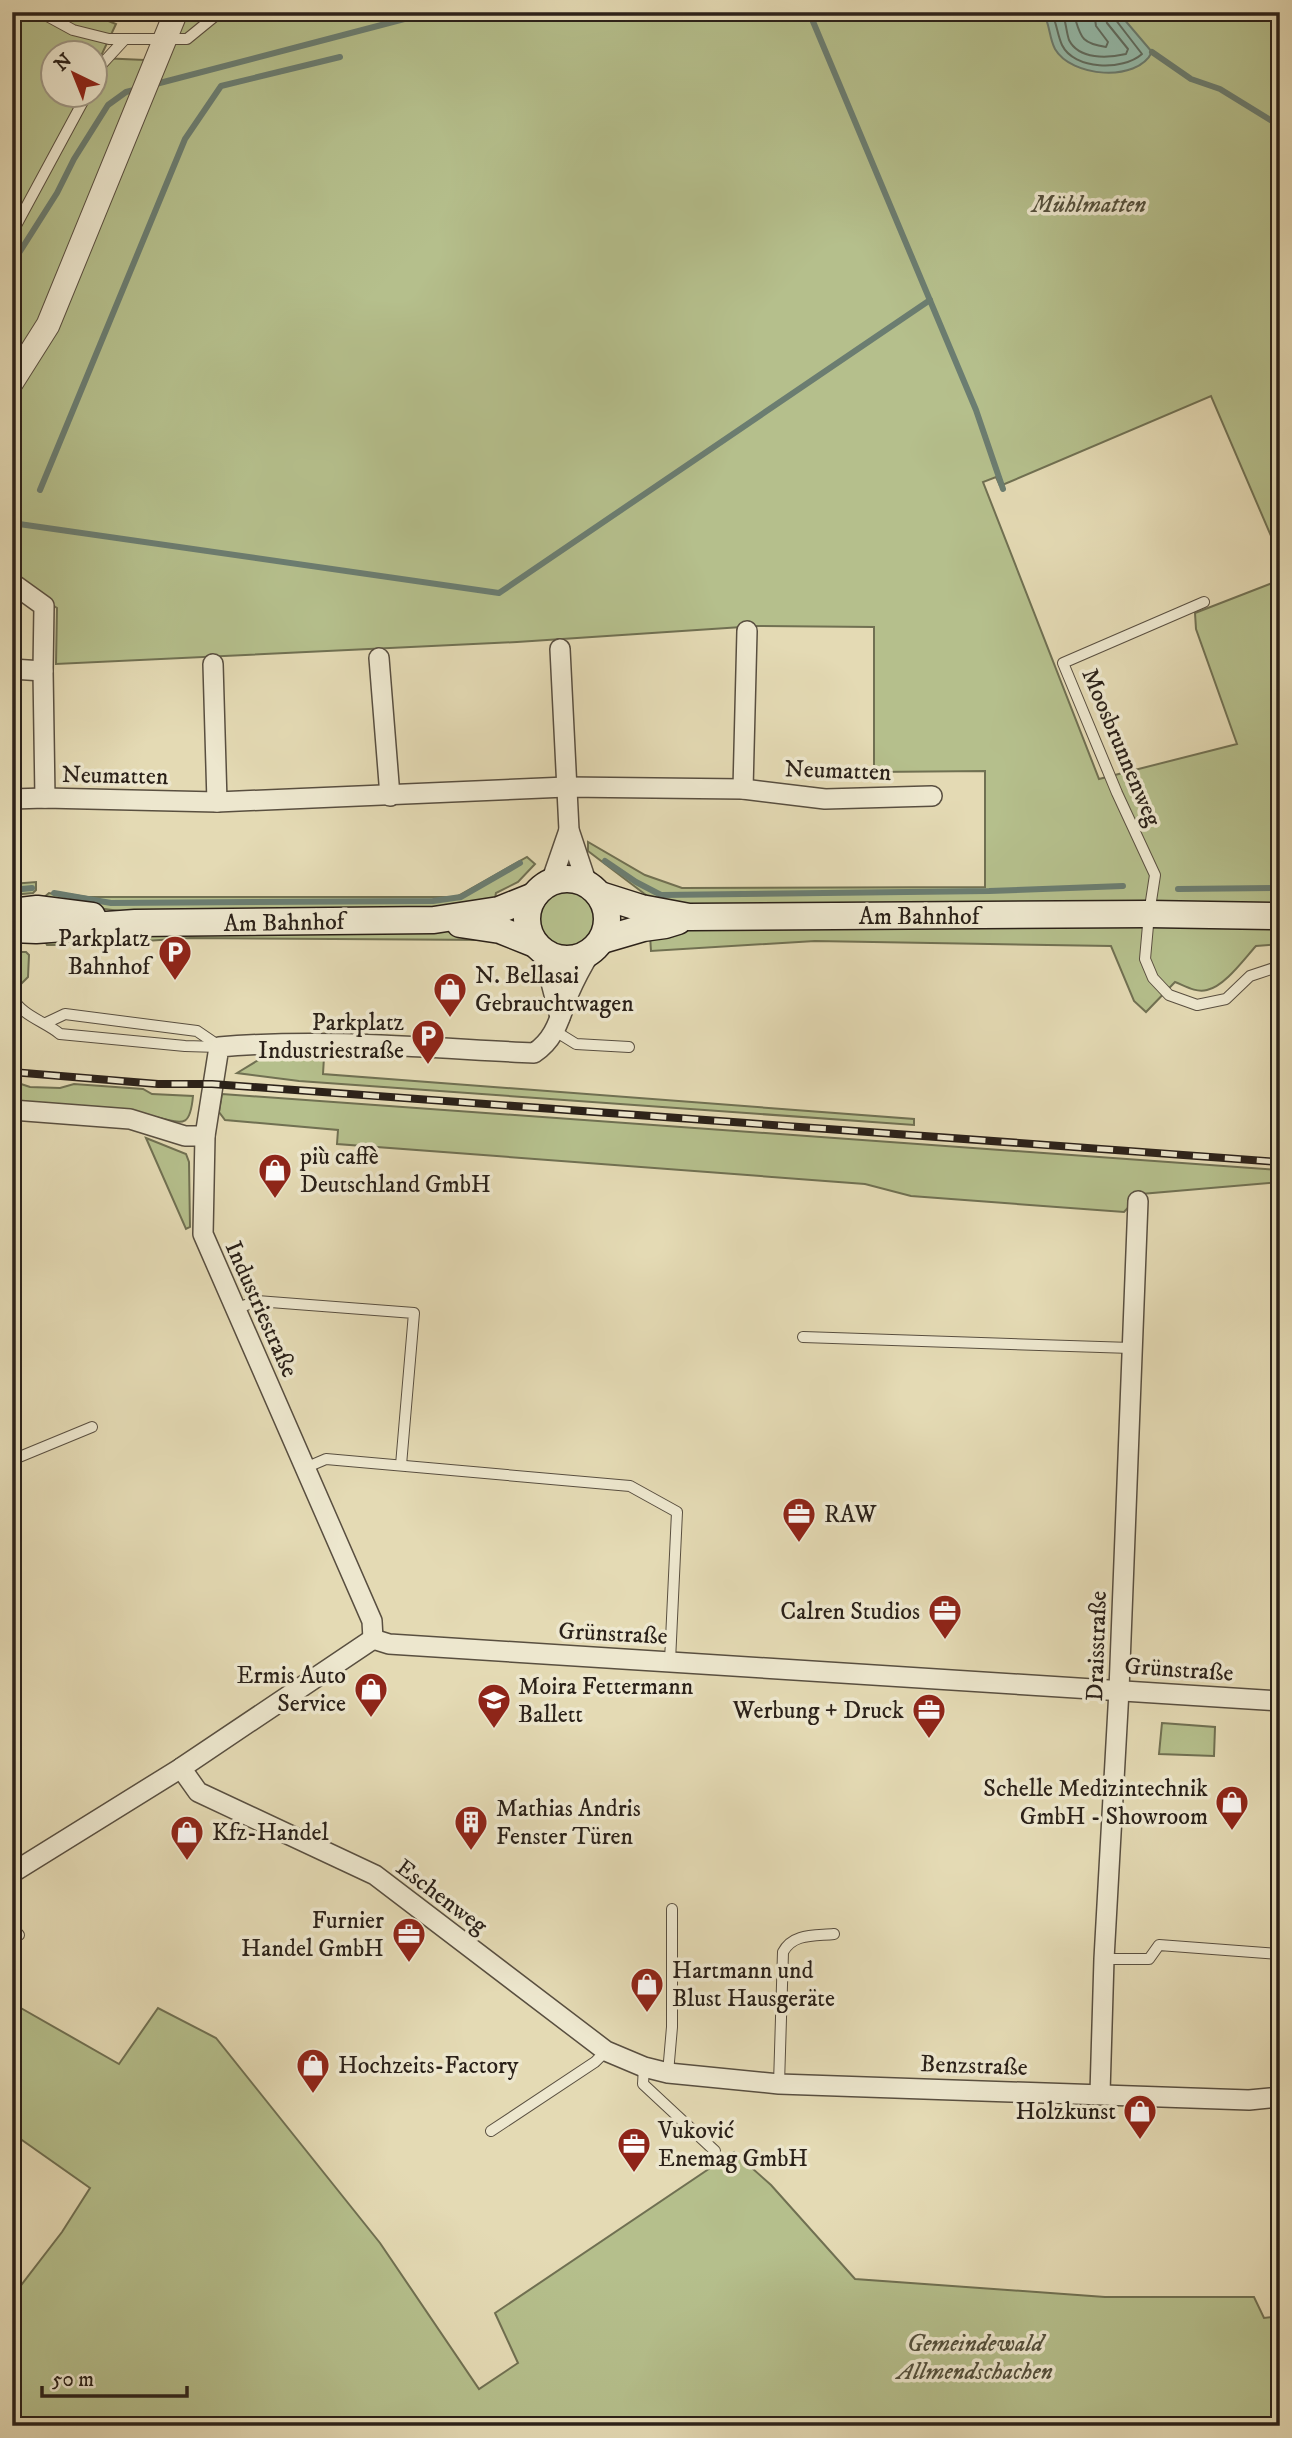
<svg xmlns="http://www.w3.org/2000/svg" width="1292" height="2438" viewBox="0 0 1292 2438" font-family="'IM FELL DW Pica',serif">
	<rect width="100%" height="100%" fill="#e4dab4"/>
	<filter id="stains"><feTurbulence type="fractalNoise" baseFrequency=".00286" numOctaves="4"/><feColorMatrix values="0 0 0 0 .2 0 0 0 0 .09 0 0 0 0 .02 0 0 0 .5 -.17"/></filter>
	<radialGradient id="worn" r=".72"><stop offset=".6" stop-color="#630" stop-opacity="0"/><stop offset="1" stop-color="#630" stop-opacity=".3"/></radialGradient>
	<!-- green -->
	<g fill="#b5bf8c" stroke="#707052" stroke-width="2" fill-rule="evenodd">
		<path d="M12,12H86L116,24L100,58L145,60L166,12H1280V557L1211,396L1000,486L996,477L983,482L1099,779L1237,744L1196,629L1195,613L1280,580V944L1256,946C1244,959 1225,986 1207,990C1196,993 1185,986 1175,982L1146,1012L1134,1001L1111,946L815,941L651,951L648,903L646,895L588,851V842L645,875L682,888L985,887V771L874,772V627L757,626L517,642L56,664L57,608L12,579ZM52,52H94V94H52Z"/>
		<polygon points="527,857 535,864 518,882 496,893 494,903 439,911 120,911 58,903 43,898 49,893 54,894 55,892 87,897 456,897"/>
		<polygon points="36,882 36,890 33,893 12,895 12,884"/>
		<circle cx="568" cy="919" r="31"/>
		<polygon points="449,930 491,940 190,938 85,945 47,945 43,937"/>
		<polygon points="12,952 26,952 29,955 28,977 20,985 16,985 12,973"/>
		<polygon points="265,1056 324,1057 323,1074 914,1119 914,1125 299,1081 237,1073"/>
		<path d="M12,1081L30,1087L60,1088L74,1084L143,1089L152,1094L193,1096C190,1129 183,1123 155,1117L12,1102Z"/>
		<polygon points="222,1094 1280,1170 1280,1182 1141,1194 1124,1212 911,1196 865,1184 337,1144 338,1130 225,1120 219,1112"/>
		<polygon points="146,1138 186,1154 189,1162 190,1227 186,1229"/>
		<polygon points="1162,1723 1215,1727 1214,1756 1159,1754"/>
		<polygon points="12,2003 119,2064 158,2008 216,2038 380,2243 479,2389 518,2363 495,2313 734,2152 771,2185 855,2279 1105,2297 1254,2297 1264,2318 1280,2316 1280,2426 12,2426 12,2297 62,2232 90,2188 12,2133"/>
	</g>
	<!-- water -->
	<path fill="#95bbab" stroke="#6b7d71" stroke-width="2" d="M1043,12H1118L1152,52C1137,83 1071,77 1055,49C1049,38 1050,24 1043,12Z"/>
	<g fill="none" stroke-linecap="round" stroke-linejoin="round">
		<!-- shore -->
		<g stroke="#606e62" stroke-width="2">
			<path d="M1051,12C1057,23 1057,34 1062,45C1074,70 1123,71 1142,54L1115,19L1113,12"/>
			<path d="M1062,12C1066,21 1066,31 1069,40C1079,60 1108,58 1126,54L1128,49L1107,23L1104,12"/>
			<path d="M1073,12C1081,36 1079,43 1106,47L1108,42L1096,26L1094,12"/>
		</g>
		<!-- stream -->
		<g stroke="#6b7d71" stroke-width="6">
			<polyline points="809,12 976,410 1003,489"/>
			<polyline points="1152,52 1191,79 1220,89 1280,126"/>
			<polyline points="152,85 431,12"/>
			<polyline points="12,264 57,193 74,159 108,105 126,92 138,89"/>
			<polyline points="40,490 185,139 221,86 340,57"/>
			<polyline points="12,523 499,593 930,300"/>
			<polyline points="605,861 636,882 661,895 989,891 1123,886"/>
			<polyline points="1178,889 1280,888"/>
			<polyline points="12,890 32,888"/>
			<polyline points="54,893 111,903 433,901 461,897 520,863"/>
		</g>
		<defs>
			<g id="service">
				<polyline points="40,12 73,30 109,39 187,39 220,12"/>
				<polyline points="94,79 102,64 125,39"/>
				<polyline points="12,233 87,94"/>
				<polyline points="1204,602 1063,663 1117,793 1155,875 1149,914 1145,959 1153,978 1169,995 1197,1005 1226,999 1250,976 1280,966"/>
				<path d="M12,997C22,1016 44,1021 60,1034L185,1046L219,1047"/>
				<polyline points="46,1023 65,1014 197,1031 219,1046"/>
				<polyline points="555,1031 576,1044 629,1047"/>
				<polyline points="235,1309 257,1301 414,1313 401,1465"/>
				<polyline points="803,1337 1131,1348"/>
				<polyline points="12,1460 92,1427"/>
				<polyline points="305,1468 326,1459 630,1486 677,1512 670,1661"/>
				<polyline points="12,1927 19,1935"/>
				<polyline points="1104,1959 1149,1959 1159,1945 1280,1954"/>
				<polyline points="644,2067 643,2084 715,2151"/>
				<polyline points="668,2073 672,2027 672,1909"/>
				<path d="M779,2084L783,1952C793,1933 815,1936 834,1934"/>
				<polyline points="491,2131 595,2062 606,2051"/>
			</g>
			<g id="minor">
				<polyline points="12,583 44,606 43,671 45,798"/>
				<polyline points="560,649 569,830 587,884"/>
				<polyline points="379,658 390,796"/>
				<polyline points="213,664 217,802"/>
				<polyline points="12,669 43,671"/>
				<polyline points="743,789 747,631"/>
				<polyline points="12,799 45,798 217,802 566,787 743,789 825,799 932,796"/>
				<polyline points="551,882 569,830"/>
				<polyline points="543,952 560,1017"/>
				<polyline points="12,1110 130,1119 185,1136 205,1136"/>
				<path d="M373,1639L372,1621L203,1234L205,1136L219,1047C324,1038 429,1048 534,1053C556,1039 560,1016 569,993C575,979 582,966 590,953"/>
				<polyline points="373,1639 389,1644 1280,1701"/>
				<polyline points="181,1768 198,1792 375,1875 606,2051 644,2067 668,2073 779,2084 1249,2100 1280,2097"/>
				<polyline points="12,1873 181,1768 373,1639"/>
				<polyline points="1100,2093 1104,1959 1119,1690 1138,1201"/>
			</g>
			<polyline id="tertiary" points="12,382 48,325 176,12"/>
			<g id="secondary">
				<circle cx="567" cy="919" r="40"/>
				<polyline points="600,895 641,908 689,917 1149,914 1280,916"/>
				<polyline points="12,912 37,909 92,916"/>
				<polyline points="460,924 500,930 535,944"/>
				<polyline points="12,929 36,930 135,923 434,920 499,910 534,896"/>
				<polyline points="602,940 643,928 665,925 678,921"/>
			</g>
		</defs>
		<!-- service casing -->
		<use href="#service" stroke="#594f40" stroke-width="12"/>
		<!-- minor casing -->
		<use href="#minor" stroke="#594f40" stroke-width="22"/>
		<!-- tertiary casing -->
		<use href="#tertiary" stroke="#594f40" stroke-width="25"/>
		<!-- secondary casing -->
		<use href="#secondary" stroke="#2b2119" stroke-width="29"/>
		<!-- service -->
		<use href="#service" stroke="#ede7ce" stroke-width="10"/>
		<!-- minor -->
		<use href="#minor" stroke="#ede7ce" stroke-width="19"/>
		<!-- tertiary -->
		<use href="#tertiary" stroke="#ede7ce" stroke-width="23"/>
		<!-- secondary -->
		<use href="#secondary" stroke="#ede7ce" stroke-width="26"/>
		<defs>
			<polyline id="rail" points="12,1072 158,1084 212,1084 1280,1162"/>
		</defs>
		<!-- rail casing -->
		<use href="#rail" stroke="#2b2119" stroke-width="8"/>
		<!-- rail -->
		<use href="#rail" stroke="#ede7ce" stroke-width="5" stroke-dasharray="16" stroke-linecap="butt"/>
	</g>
	<!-- icons -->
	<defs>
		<symbol id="parking-pin" viewBox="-11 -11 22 30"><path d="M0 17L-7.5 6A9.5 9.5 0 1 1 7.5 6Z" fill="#8f2418" stroke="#ede7ce"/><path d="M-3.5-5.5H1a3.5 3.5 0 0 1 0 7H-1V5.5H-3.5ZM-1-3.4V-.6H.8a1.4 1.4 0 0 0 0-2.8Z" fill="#fff"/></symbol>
		<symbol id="shop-pin" viewBox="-11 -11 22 30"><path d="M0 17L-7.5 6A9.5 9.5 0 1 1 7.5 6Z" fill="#8f2418" stroke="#ede7ce"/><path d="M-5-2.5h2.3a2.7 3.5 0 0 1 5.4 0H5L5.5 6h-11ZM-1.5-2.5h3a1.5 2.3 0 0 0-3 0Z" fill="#fff"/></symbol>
		<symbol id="office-pin" viewBox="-11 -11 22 30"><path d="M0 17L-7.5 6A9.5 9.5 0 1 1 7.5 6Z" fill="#8f2418" stroke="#ede7ce"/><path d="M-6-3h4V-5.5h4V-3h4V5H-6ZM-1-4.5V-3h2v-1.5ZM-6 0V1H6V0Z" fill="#fff"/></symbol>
		<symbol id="school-pin" viewBox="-11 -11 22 30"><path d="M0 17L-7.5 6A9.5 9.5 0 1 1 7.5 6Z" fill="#8f2418" stroke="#ede7ce"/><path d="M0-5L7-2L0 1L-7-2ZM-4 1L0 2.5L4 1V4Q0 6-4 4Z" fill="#fff"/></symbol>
		<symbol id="building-pin" viewBox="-11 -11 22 30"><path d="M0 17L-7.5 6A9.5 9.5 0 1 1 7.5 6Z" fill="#8f2418" stroke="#ede7ce"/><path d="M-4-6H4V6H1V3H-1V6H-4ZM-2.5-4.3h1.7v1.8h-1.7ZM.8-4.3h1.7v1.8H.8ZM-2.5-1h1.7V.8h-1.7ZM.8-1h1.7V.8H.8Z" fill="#fff"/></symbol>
	</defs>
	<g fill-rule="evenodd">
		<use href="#parking-pin" x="156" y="933" width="38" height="52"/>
		<use href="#shop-pin" x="431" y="970" width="38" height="52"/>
		<use href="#parking-pin" x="409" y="1017" width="38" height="52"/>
		<use href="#shop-pin" x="256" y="1151" width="38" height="52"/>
		<use href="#office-pin" x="780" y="1495" width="38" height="52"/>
		<use href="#office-pin" x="926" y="1592" width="38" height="52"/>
		<use href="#shop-pin" x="352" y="1670" width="38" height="52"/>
		<use href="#school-pin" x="475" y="1681" width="38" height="52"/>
		<use href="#office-pin" x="910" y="1691" width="38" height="52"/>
		<use href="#shop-pin" x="1213" y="1783" width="38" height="52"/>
		<use href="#building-pin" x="452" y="1803" width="38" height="52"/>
		<use href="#shop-pin" x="168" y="1813" width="38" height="52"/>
		<use href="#office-pin" x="390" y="1915" width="38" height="52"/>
		<use href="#shop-pin" x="628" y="1965" width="38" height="52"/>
		<use href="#shop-pin" x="294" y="2046" width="38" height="52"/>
		<use href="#shop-pin" x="1121" y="2092" width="38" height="52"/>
		<use href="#office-pin" x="615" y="2125" width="38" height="52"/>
	</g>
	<g text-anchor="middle" stroke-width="7" stroke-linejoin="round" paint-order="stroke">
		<!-- park labels -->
		<g font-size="24" font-style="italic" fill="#54503c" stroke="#ede7ce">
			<text x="1089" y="212">Mühlmatten</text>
			<text x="975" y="2351">Gemeindewald<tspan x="975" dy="28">Allmendschachen</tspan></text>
		</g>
		<!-- street labels -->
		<g font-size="24" fill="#2b2119" stroke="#ede7ce">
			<text transform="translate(1122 747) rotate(67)" y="8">Moosbrunnenweg</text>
			<text transform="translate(838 770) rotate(2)" y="8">Neumatten</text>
			<text transform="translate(115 775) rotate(1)" y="8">Neumatten</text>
			<text x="919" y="924">Am Bahnhof</text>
			<text transform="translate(284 922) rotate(-1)" y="8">Am Bahnhof</text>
			<text transform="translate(262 1309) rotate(66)" y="8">Industriestraße</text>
			<text transform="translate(613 1633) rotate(3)" y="8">Grünstraße</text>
			<text transform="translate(1096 1646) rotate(-88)" y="8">Draisstraße</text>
			<text transform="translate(1179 1669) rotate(4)" y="8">Grünstraße</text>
			<text transform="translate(442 1896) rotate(37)" y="8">Eschenweg</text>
			<text transform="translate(974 2065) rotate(2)" y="8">Benzstraße</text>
		</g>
		<!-- poi labels -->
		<g font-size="24" fill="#2b2119" stroke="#ede7ce" text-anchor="start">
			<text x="150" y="946" text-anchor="end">Parkplatz<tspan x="150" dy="28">Bahnhof</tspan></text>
			<text x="475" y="983">N. Bellasai<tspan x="475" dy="28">Gebrauchtwagen</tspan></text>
			<text x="404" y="1030" text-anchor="end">Parkplatz<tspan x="404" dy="28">Industriestraße</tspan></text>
			<text x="300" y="1164">più caffè<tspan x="300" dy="28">Deutschland GmbH</tspan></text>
			<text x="824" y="1522">RAW</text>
			<text x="920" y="1619" text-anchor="end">Calren Studios</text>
			<text x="346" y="1683" text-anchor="end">Ermis Auto<tspan x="346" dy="28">Service</tspan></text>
			<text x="518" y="1694">Moira Fettermann<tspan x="518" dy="28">Ballett</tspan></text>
			<text x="904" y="1718" text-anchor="end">Werbung + Druck</text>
			<text x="1208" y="1796" text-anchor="end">Schelle Medizintechnik<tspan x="1208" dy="28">GmbH - Showroom</tspan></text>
			<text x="496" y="1816">Mathias Andris<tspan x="496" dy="28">Fenster Türen</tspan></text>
			<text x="212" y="1840">Kfz-Handel</text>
			<text x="384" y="1928" text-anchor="end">Furnier<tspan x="384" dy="28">Handel GmbH</tspan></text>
			<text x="672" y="1978">Hartmann und<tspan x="672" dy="28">Blust Hausgeräte</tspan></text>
			<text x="338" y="2073">Hochzeits-Factory</text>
			<text x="1116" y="2119" text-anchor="end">Holzkunst</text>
			<text x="658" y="2138">Vuković<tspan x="658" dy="28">Enemag GmbH</tspan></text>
		</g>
	</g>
	<!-- margin -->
	<rect width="1292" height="2438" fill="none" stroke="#e4dab4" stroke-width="42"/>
	<rect x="14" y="14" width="1264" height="2410" fill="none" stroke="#2b2119" stroke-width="3.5"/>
	<rect x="21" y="21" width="1250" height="2396" fill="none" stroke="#2b2119" stroke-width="2"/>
	<!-- north arrow -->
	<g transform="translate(74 74) rotate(317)"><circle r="33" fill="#ede7ce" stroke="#9f9886" stroke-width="2"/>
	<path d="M0-5L12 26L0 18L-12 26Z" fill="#8f2418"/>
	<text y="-10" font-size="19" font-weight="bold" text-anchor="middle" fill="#2b2119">N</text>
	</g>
	<!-- scale -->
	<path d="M42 2386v10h145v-10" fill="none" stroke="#2b2119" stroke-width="3.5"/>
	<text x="52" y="2386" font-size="21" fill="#2b2119" stroke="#ede7ce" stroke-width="5" paint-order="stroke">50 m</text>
	<rect width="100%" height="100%" filter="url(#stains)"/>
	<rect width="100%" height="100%" fill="url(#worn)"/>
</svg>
